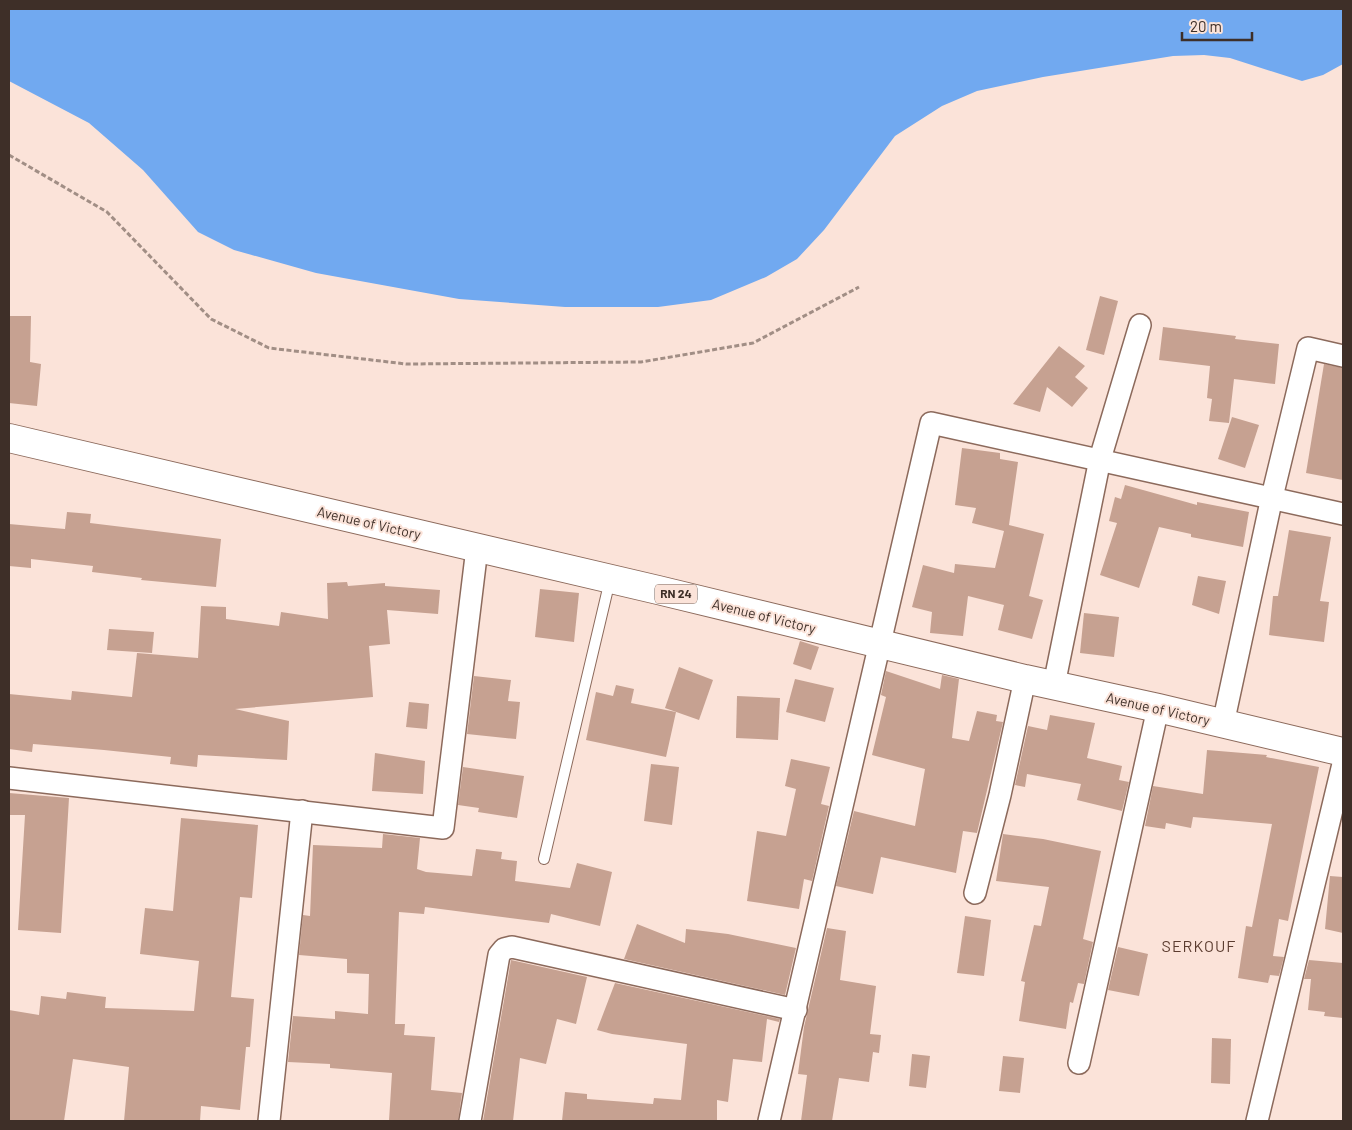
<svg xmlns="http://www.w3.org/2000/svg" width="1352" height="1130" viewBox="0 0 1352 1130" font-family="Barlow,sans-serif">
	<rect width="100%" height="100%" fill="#fbe3d9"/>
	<!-- water -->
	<polygon fill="#71a9f0" points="9,9 1343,9 1343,64 1323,75 1302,81 1230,58 1204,55 1173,56 1043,77 977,91 942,106 895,136 824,230 797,259 766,277 711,300 658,307 565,307 459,299 316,273 234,250 198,232 143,170 89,123 9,81"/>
	<!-- building -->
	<g fill="#c6a191">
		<polygon points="1100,296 1118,301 1104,355 1086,350"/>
		<polygon points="9,316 31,316 30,362 41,364 37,406 9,403"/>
		<polygon points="1163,327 1236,336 1235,339 1279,344 1275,384 1234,379 1229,423 1209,421 1212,399 1207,398 1210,366 1159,360"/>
		<polygon points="1059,346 1085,366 1075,377 1088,388 1072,407 1047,387 1040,412 1013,404"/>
		<polygon points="1324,364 1343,368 1343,480 1306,473"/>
		<polygon points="1232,417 1259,425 1245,468 1218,459"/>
		<polygon points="962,448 1000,453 1000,459 1018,462 1009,525 1044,534 1029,596 1043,600 1032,639 998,630 1004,605 968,596 963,636 930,633 932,612 912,607 923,565 954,573 955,564 995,568 1004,531 972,523 976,508 955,505"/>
		<polygon points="1125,485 1197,505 1197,502 1249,512 1243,547 1191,537 1191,534 1159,527 1139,588 1100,575 1117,523 1109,521 1115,497 1121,499"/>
		<polygon points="67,512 91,514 90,523 221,539 216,587 141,580 142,578 92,572 93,566 31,559 31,568 9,566 9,524 65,529"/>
		<polygon points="1289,530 1331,537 1320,601 1329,602 1324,642 1269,635 1273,596 1278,596"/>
		<polygon points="1198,576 1226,581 1219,614 1192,605"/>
		<polygon points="347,582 348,586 385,583 385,586 440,590 438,614 387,610 390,644 369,646 373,697 235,709 289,721 287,760 198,755 197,767 170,764 171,757 104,750 33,744 32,752 9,749 9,694 71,700 72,691 132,697 137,653 198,658 201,606 226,607 226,619 279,626 281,612 328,619 327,583"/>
		<polygon points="540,589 579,593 574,642 535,637"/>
		<polygon points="1084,613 1119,617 1114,657 1080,653"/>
		<polygon points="109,629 154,632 152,653 107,650"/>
		<polygon points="800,641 819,647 811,670 793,664"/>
		<polygon points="679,667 713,680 699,720 665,708"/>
		<polygon points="886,671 940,689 942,675 959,679 952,738 969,741 977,711 997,715 996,721 1003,722 977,833 963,831 956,873 881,857 873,894 836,886 854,811 915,826 925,769 872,755 886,697 881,695"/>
		<polygon points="474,676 511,680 508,701 520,702 516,739 467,734"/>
		<polygon points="795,679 834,688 825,722 786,712"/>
		<polygon points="616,685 634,689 631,703 676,712 666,757 586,740 596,692 613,696"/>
		<polygon points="737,696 780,698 778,740 736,738"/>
		<polygon points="409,702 429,704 427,729 406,727"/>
		<polygon points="1050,715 1095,723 1087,758 1122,766 1119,780 1129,782 1122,811 1077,800 1081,784 1027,774 1025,787 1015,785 1028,726 1047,730"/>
		<polygon points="1207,750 1267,755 1266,757 1319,767 1288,921 1279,919 1273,956 1284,957 1279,976 1270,975 1268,983 1238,978 1246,926 1252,927 1272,824 1193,817 1191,828 1166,823 1165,829 1145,826 1153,786 1203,794"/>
		<polygon points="375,753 425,761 423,794 372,791"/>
		<polygon points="791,759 830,767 821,804 829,806 812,881 804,879 799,909 747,901 757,831 786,836 796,789 785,786"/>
		<polygon points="651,764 679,767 672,825 644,821"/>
		<polygon points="463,767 524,776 517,818 478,812 479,808 458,805"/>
		<polygon points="9,793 69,798 61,933 18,930 25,815 9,815"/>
		<polygon points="181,818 258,825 252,898 240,897 231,997 254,999 250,1047 246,1047 240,1110 201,1106 200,1121 124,1121 129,1067 73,1059 64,1121 9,1121 9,1010 39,1015 41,996 66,999 67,992 106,997 105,1008 194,1011 199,961 140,954 145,908 173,911"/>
		<polygon points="383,834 420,838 417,869 426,872 472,876 476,849 502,852 501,859 517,861 515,881 570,888 577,863 612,872 600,926 551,914 549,923 425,907 424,914 399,912 395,1024 405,1024 404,1035 435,1037 431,1090 462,1093 458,1121 389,1121 392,1073 330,1068 330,1064 288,1062 293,1016 335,1019 335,1011 368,1014 369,974 347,973 347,959 299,955 303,915 310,916 313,845 382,848"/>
		<polygon points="1003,834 1043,839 1101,851 1083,939 1093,942 1084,984 1078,983 1073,1003 1070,1002 1066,1029 1019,1021 1025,982 1021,981 1034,925 1041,926 1049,887 996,881"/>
		<polygon points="1330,876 1343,877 1343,933 1325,929"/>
		<polygon points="965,916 991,920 984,976 957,973"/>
		<polygon points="637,924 685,943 686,929 728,934 796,948 785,995 624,959"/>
		<polygon points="827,928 846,931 840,980 876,986 870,1034 881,1035 879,1053 873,1052 869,1082 839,1078 832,1121 801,1121 807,1075 798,1074 804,1027"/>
		<polygon points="1118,947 1148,954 1139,996 1108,990"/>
		<polygon points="511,960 587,977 576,1024 557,1019 546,1064 520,1058 513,1121 483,1121"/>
		<polygon points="1309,960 1343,963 1343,1018 1324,1016 1325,1012 1308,1010 1311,979 1304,979"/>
		<polygon points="615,983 780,1019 779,1022 767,1019 762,1062 733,1059 728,1102 717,1100 717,1121 562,1121 565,1092 587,1094 587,1099 653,1104 654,1098 681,1100 687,1044 612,1034 597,1030"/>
		<polygon points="1212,1038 1231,1039 1230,1084 1211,1083"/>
		<polygon points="912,1054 930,1056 926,1088 909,1086"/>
		<polygon points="1003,1056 1024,1058 1020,1093 999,1091"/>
	</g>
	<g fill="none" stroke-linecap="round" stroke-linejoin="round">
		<defs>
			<polyline id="service" points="544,859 610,580"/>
			<g id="minor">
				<polyline points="1054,685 1100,459 1140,325"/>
				<polyline points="1223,724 1272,497 1308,348 1343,356"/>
				<polyline points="9,778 443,828 477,548"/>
				<polyline points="975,893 1000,795 1025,679"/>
				<polyline points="1079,1063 1158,708"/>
				<polyline points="269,1121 302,811"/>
				<polyline points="470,1121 499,955 504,949 512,947 796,1010"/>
				<polyline points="769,1121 931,423 1343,514"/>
				<polyline points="1257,1121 1343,764"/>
			</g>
			<polyline id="primary" points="9,438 658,590 1025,679 1158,708 1343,752"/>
		</defs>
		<!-- service casing -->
		<use href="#service" stroke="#8c6a5c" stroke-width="12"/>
		<!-- minor casing -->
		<use href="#minor" stroke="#8c6a5c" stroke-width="24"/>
		<!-- primary casing -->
		<use href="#primary" stroke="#8c6a5c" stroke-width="30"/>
		<!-- path -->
		<polyline stroke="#a18e85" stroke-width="3" stroke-dasharray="5 2.5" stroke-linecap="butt" points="9,155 107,212 211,319 269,348 406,364 641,362 753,343 859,287"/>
		<!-- service -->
		<use href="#service" stroke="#fff" stroke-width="10"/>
		<!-- minor -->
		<use href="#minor" stroke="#fff" stroke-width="21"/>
		<!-- primary -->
		<use href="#primary" stroke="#fff" stroke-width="28"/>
	</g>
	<g text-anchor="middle" stroke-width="4" stroke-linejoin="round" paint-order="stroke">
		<!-- shield labels -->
		<rect fill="#fbe3d9" stroke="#77655d" stroke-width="1" x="655" y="584.5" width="42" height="19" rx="4"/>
		<g font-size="12" font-weight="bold" fill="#3e2f28">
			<text x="676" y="598">RN 24</text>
		</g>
		<!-- street labels -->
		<g font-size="14" fill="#3e2f28" stroke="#fbe3d9">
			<text transform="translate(369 523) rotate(13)" y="5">Avenue of Victory</text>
			<text transform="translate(764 616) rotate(14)" y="5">Avenue of Victory</text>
			<text transform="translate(1158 709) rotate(13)" y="5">Avenue of Victory</text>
		</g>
		<!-- quarter labels -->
		<g font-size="16" letter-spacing="1" fill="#5b3c2f" stroke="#fbe3d9">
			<text x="1199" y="952">SERKOUF</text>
		</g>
	</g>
	<!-- border -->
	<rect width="1352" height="1130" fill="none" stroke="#3e2f28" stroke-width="20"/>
	<!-- scale -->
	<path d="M1182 32v8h70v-8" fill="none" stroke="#3e2f28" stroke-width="2.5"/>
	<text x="1190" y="32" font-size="15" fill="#3e2f28" stroke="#fbe3d9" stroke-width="4" paint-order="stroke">20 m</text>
</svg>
